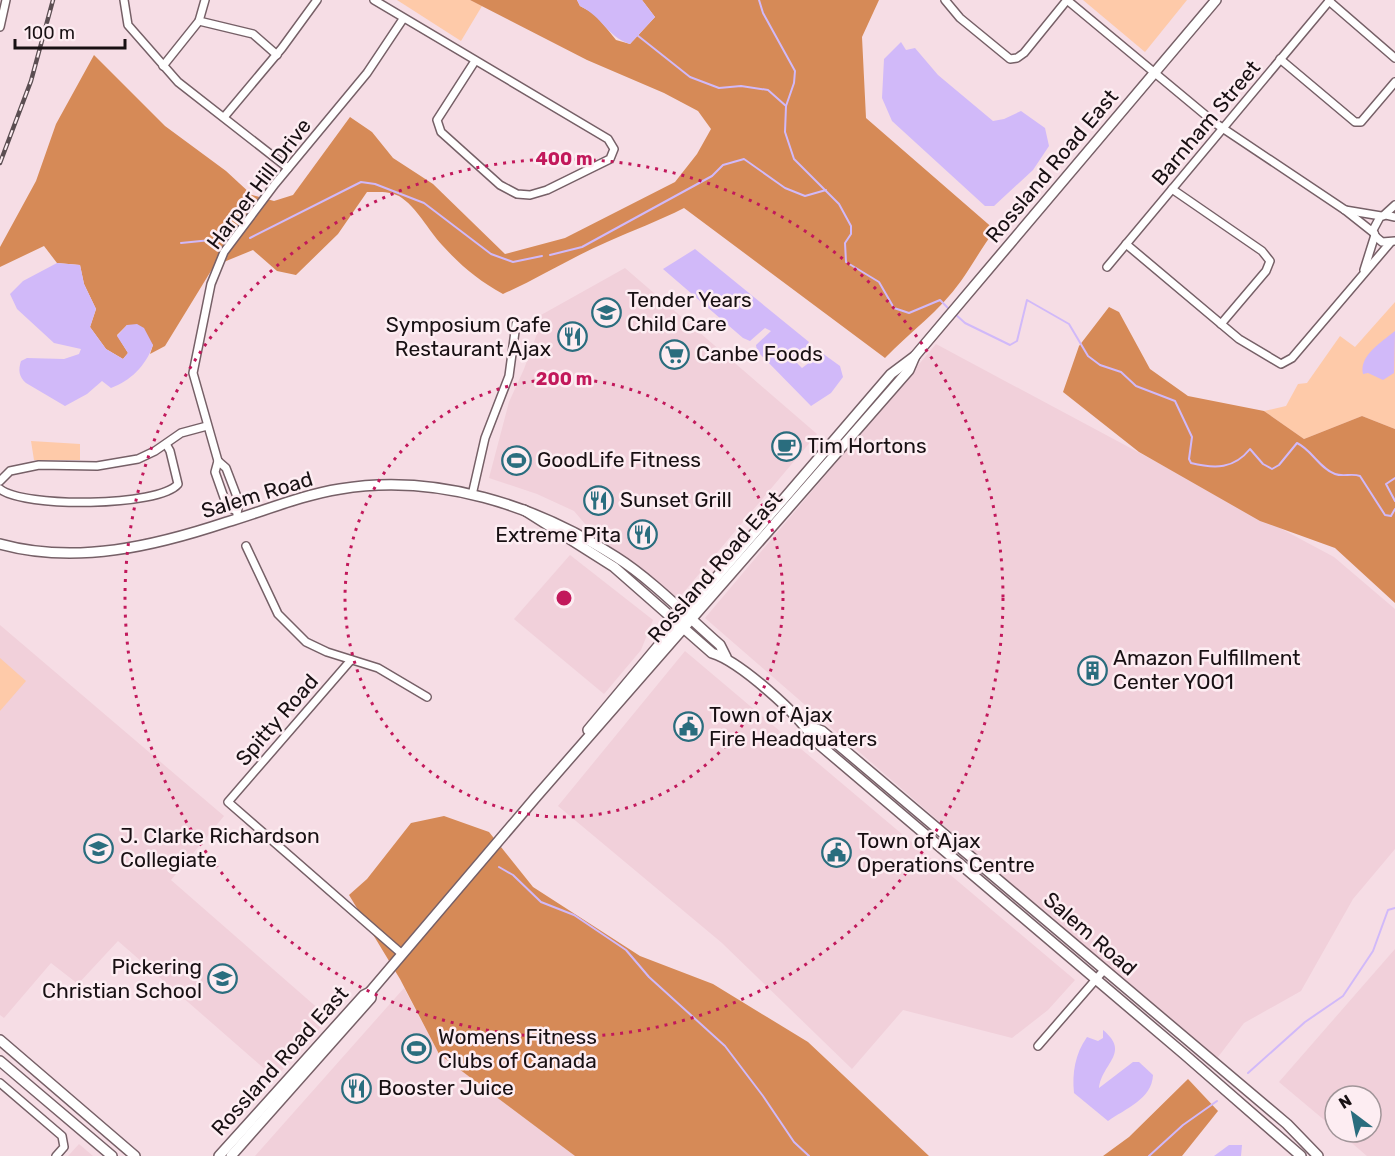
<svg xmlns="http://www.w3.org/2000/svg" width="1395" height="1156" viewBox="0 0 1395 1156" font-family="Rubik,sans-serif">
	<rect width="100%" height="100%" fill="#f6dde5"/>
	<!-- built -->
	<g fill="#f1d0da">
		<polygon points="625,268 817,434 678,599 597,538 574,511 537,494 489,478 509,402 524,369 538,331 541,315"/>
		<polygon points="936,344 1334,557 1395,609 1395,849 1353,899 1301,991 1244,1023 1215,1061 705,618"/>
		<polygon points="570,555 653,620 641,650 604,694 514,619"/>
		<polygon points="0,625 224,816 171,880 329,1018 275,1078 118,941 78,984 51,963 4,1018 0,1015"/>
		<polygon points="685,651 1075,980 1048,1010 1012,1038 903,1010 852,1069 722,943 558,806"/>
		<polygon points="1395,949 1395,1156 1367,1156 1339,1132 1371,1132 1371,1096 1335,1096 1335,1129 1279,1082"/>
		<polygon points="404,988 439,1054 575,1156 255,1156"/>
		<polygon points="79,1144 93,1156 68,1156"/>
	</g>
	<!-- green -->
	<g fill="#fecaa9">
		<polygon points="397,0 470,0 482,6 461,41"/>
		<polygon points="1083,0 1187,0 1145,52"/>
		<polygon points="1395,302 1395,429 1362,416 1304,439 1264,411 1286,406 1298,384 1307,383 1340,336 1355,347"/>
		<polygon points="31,441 80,444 80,460 34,460"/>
		<polygon points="0,658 26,681 0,711"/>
	</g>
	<!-- forest -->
	<g fill="#d68a57">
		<path d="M470,0H577L580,6L595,14L616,40L630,44L655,17L642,0H879L862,37L866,118L995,230C982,247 973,264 961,281C940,311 910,332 885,358L684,208C659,221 633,230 607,242C572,257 539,278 503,294C479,281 460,265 442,245C428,230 417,207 399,196C390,191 378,192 367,192L338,234L296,275L277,271L253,250L214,266L165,346L150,354L153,345L127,325L117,335L128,353L123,359L106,349L90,327L96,309L84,284L80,265L57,263L44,246L0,267V247L36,181L56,124L94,55L165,126L226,171L252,195L274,201L293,195L350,117L372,132L393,158L433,184L505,254L565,238L675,182L697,154L711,129L698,111L664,93L587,60Z"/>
		<polygon points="1109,307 1119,312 1150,369 1188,396 1264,411 1304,439 1362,416 1395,429 1395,603 1335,548 1260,521 1139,452 1063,392 1079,346"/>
		<polygon points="444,816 489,832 533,887 640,956 713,984 808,1042 929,1156 575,1156 439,1054 400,979 349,895 367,879 411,823"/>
		<polygon points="1188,1079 1218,1111 1182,1156 1103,1156 1129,1137"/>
	</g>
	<!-- water -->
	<g fill="#d1b9f9">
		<path d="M577,0H642L655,17L630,44C606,36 603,17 580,6Z"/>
		<polygon points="901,42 906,50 915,48 938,75 993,121 1004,119 1021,111 1045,128 1049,146 1033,170 994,206 985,206 892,121 882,98 884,59"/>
		<polygon points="695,249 809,342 797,363 802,368 822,353 840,366 843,377 831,393 811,406 757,351 756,345 771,331 765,328 750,341 743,338 663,269"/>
		<path d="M57,263L80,265L84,284L96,309L90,327L106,349L123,359L128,353L117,336L127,325L137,324L144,328L153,345C146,366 130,381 111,388L102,381L87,394L65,406L26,383C19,377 18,370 21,361L27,358L64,359L79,354L81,349L54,343L17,309L10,294L23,281Z"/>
		<path d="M1395,331L1394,373L1383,380L1368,373L1363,374C1359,356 1380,343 1395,331Z"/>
		<path d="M1103,1030C1131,1053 1102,1063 1099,1088L1133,1062H1139L1153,1075C1152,1099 1125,1109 1108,1121L1074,1093C1072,1073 1075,1054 1087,1037L1098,1041L1103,1038Z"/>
		<polygon points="1229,1145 1242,1145 1241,1156 1214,1156"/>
	</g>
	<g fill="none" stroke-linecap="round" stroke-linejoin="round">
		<!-- stream -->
		<g stroke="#d1b9f9" stroke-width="2">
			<polyline points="759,0 763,13 795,71 794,83 786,106 785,132 794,159 839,204 851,226 851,234 845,243 846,262 879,282 894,308 909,313 940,300 950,310"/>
			<polyline points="637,35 690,77 719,88 741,86 768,90 786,106"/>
			<polyline points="250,238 361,182 375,184 424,203 491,254 513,262 542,256"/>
			<polyline points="181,243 211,240"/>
			<polyline points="550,255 582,247 712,176 723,165 744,159 785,188 805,196 826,190"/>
			<path d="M954,313L965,323L1010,345L1017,341L1027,300L1069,324L1088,356L1100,365L1121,372L1136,386L1175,401L1192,437L1189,459L1191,463C1215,469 1234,469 1250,449L1263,464L1272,469L1279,465L1297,443C1312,450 1319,468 1335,474C1343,477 1352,473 1360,476L1385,515L1391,516L1395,509"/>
			<polyline points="1395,478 1386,484 1395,501"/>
			<polyline points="499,867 513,875 541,902 574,915 626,950 649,977 725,1046 763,1096 794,1142 809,1156"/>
			<polyline points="1248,1073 1305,1022 1343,996 1373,951 1388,910 1395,908"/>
			<polyline points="1149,1156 1183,1125 1217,1101"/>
		</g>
		<defs>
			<g id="minor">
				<polyline points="124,0 128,25 178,82 288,168"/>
				<polyline points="374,0 608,139 614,149 610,159 547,190 530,195 517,194 500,185 441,132 437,120 475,61"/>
				<polyline points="945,0 960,18 1010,59 1017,58 1024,53 1067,0"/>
				<polyline points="1067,0 1215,123 1345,210 1374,233"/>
				<polyline points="1329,1 1395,58"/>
				<polyline points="199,21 253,34 277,55"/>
				<polyline points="0,27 6,0"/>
				<polyline points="1280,59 1355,122 1361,122 1395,82"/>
				<polyline points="163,66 199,21 205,0"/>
				<polyline points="225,116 282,48 317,0"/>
				<polyline points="1172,189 1262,251 1270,261 1266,271 1221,324"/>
				<polyline points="1345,210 1381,216"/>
				<polyline points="1384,215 1395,205"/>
				<polyline points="1395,217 1386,215 1380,217 1373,230 1375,236 1382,242 1395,241"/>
				<polyline points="1126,244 1239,339 1281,364 1292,358 1390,243"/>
				<polyline points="1107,267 1330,0"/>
				<polyline points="1364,270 1375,235"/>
				<polyline points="218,461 226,468 239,502 237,514"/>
				<polyline points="0,481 10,471 39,465 97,466 138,459 155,451 181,433 207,426"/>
				<path d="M0,489C23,508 159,507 178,484L170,451L166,444"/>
				<polyline points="472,495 485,438 509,376 516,324"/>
				<polyline points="236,511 227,506 215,472 218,461 193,373 211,284 224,252 275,184 367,73 403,19"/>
				<polyline points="246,546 278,614 306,642 327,652 378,668 427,697"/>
				<polyline points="351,660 228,802 402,954"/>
				<polyline points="1038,1046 1104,970"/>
				<polyline points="0,1083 62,1136 64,1147 56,1156"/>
			</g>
			<g id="secondary">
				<path d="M524,510L614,567L712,653C739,661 800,715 814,740L1184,1054L1301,1156"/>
				<path d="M0,544C76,565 155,546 227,522C264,511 302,495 340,489C436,473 536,505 616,557C651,579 688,617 720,645L726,657"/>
				<polyline points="806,725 822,731 1287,1124 1318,1156"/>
				<polyline points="588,730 684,615 891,374 915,356 1216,0"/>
				<polyline points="0,1040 135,1156"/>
				<polyline points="0,1061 112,1156"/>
				<polyline points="219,1156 364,995 370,992 536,797 909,370 915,356"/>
				<polyline points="231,1156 371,998 370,992"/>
			</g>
		</defs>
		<!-- minor casing -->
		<use href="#minor" stroke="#766067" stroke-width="10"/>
		<!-- secondary casing -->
		<use href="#secondary" stroke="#766067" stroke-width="12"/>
		<!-- minor -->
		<use href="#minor" stroke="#fff" stroke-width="7"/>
		<!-- secondary -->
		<use href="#secondary" stroke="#fff" stroke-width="9"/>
		<defs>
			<polyline id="rail" points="0,163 31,81 53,0"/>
		</defs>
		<!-- rail casing -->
		<use href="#rail" stroke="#5b4e52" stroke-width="4.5"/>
		<!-- rail -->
		<use href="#rail" stroke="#fdedf2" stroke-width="2" stroke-dasharray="7" stroke-linecap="butt"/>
	</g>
	<!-- distance rings -->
	<g fill="none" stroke="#c2185b" stroke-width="3" stroke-dasharray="3 6">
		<circle cx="564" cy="598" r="219"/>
		<circle cx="564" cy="598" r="439"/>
	</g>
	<!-- icons -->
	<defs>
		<symbol id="school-ring" viewBox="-11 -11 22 22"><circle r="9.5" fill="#fdedf2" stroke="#2a6d7e" stroke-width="1.5"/><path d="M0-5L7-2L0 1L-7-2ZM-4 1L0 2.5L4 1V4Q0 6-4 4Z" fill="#2a6d7e"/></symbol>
		<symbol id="restaurant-ring" viewBox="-11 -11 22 22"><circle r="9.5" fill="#fdedf2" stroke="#2a6d7e" stroke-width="1.5"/><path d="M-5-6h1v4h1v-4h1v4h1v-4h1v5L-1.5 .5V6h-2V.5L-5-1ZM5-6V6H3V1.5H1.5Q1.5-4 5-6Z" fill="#2a6d7e"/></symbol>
		<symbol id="supermarket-ring" viewBox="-11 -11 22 22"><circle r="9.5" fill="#fdedf2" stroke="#2a6d7e" stroke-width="1.5"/><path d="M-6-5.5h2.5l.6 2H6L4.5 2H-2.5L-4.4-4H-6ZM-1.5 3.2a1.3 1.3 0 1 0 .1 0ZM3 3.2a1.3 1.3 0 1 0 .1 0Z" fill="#2a6d7e"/></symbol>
		<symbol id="cafe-ring" viewBox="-11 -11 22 22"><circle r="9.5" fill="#fdedf2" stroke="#2a6d7e" stroke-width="1.5"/><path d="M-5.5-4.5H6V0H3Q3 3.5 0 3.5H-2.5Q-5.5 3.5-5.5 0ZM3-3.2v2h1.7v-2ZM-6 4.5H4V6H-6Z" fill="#2a6d7e"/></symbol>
		<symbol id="stadium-ring" viewBox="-11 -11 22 22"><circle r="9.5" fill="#fdedf2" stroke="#2a6d7e" stroke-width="1.5"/><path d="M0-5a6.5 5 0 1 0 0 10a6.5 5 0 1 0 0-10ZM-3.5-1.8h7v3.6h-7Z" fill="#2a6d7e"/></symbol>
		<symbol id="building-ring" viewBox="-11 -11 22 22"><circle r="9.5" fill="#fdedf2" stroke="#2a6d7e" stroke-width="1.5"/><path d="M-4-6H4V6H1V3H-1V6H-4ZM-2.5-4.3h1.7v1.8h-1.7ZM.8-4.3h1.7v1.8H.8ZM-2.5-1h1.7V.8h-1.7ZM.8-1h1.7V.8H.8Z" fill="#2a6d7e"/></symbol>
		<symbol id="civic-ring" viewBox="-11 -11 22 22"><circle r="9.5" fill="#fdedf2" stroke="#2a6d7e" stroke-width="1.5"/><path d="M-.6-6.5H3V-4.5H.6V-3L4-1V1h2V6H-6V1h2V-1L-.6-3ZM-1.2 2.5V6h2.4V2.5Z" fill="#2a6d7e"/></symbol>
	</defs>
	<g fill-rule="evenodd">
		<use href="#school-ring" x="590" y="296" width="33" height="33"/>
		<use href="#restaurant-ring" x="556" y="320" width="33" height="33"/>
		<use href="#supermarket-ring" x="658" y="338" width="33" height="33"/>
		<use href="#cafe-ring" x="770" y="430" width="33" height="33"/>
		<use href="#stadium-ring" x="500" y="444" width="33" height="33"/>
		<use href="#restaurant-ring" x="582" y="484" width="33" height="33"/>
		<use href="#restaurant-ring" x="626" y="518" width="33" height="33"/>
		<use href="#building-ring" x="1076" y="654" width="33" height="33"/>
		<use href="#civic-ring" x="672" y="710" width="33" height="33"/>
		<use href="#school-ring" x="82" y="832" width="33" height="33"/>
		<use href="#civic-ring" x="820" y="836" width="33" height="33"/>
		<use href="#school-ring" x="206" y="962" width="33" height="33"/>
		<use href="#stadium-ring" x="400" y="1032" width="33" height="33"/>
		<use href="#restaurant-ring" x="340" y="1072" width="33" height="33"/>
	</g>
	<g text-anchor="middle" stroke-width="5" stroke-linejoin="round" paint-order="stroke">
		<!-- street labels -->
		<g font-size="21" fill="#181013" stroke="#fdedf2">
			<text transform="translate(1206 123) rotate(-50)" y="7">Barnham Street</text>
			<text transform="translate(1052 166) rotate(-50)" y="7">Rossland Road East</text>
			<text transform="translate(259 184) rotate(-53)" y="7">Harper Hill Drive</text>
			<text transform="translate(257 495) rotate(-17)" y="7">Salem Road</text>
			<text transform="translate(715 567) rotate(-49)" y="7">Rossland Road East</text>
			<text transform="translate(277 720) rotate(-49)" y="7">Spitty Road</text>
			<text transform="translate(1090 934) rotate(41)" y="7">Salem Road</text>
			<text transform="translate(280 1061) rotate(-48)" y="7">Rossland Road East</text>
		</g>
		<!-- poi labels -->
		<g font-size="21" fill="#181013" stroke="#fdedf2" text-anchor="start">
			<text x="627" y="307">Tender Years<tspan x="627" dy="24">Child Care</tspan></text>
			<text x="551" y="332" text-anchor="end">Symposium Cafe<tspan x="551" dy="24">Restaurant Ajax</tspan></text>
			<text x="696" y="361">Canbe Foods</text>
			<text x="807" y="453">Tim Hortons</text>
			<text x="537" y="467">GoodLife Fitness</text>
			<text x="620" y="507">Sunset Grill</text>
			<text x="621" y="542" text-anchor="end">Extreme Pita</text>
			<text x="1113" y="665">Amazon Fulfillment<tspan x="1113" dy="24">Center YOO1</tspan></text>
			<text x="709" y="722">Town of Ajax<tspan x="709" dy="24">Fire Headquaters</tspan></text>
			<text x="120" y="843">J. Clarke Richardson<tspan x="120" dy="24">Collegiate</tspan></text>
			<text x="857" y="848">Town of Ajax<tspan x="857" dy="24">Operations Centre</tspan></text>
			<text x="202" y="974" text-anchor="end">Pickering<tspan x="202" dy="24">Christian School</tspan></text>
			<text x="438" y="1044">Womens Fitness<tspan x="438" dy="24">Clubs of Canada</tspan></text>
			<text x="378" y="1095">Booster Juice</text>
		</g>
	</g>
	<circle cx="564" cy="598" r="9" fill="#c2185b" stroke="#fdedf2" stroke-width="3"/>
	<g font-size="18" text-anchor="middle" font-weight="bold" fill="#c2185b" stroke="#fdedf2" stroke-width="5" stroke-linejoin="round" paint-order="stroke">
		<text x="564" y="165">400 m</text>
		<text x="564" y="385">200 m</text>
	</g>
	<!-- north arrow -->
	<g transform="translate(1353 1114) rotate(328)"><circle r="28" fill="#fdedf2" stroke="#a19599" stroke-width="1.5"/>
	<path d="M0-4.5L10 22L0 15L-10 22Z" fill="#2a6d7e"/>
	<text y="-9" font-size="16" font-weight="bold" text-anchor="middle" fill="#181013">N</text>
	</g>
	<!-- scale -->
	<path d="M15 39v9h110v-9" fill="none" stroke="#181013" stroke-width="3"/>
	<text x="24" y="39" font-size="18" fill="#181013" stroke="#fdedf2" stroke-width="4.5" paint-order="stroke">100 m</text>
</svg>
